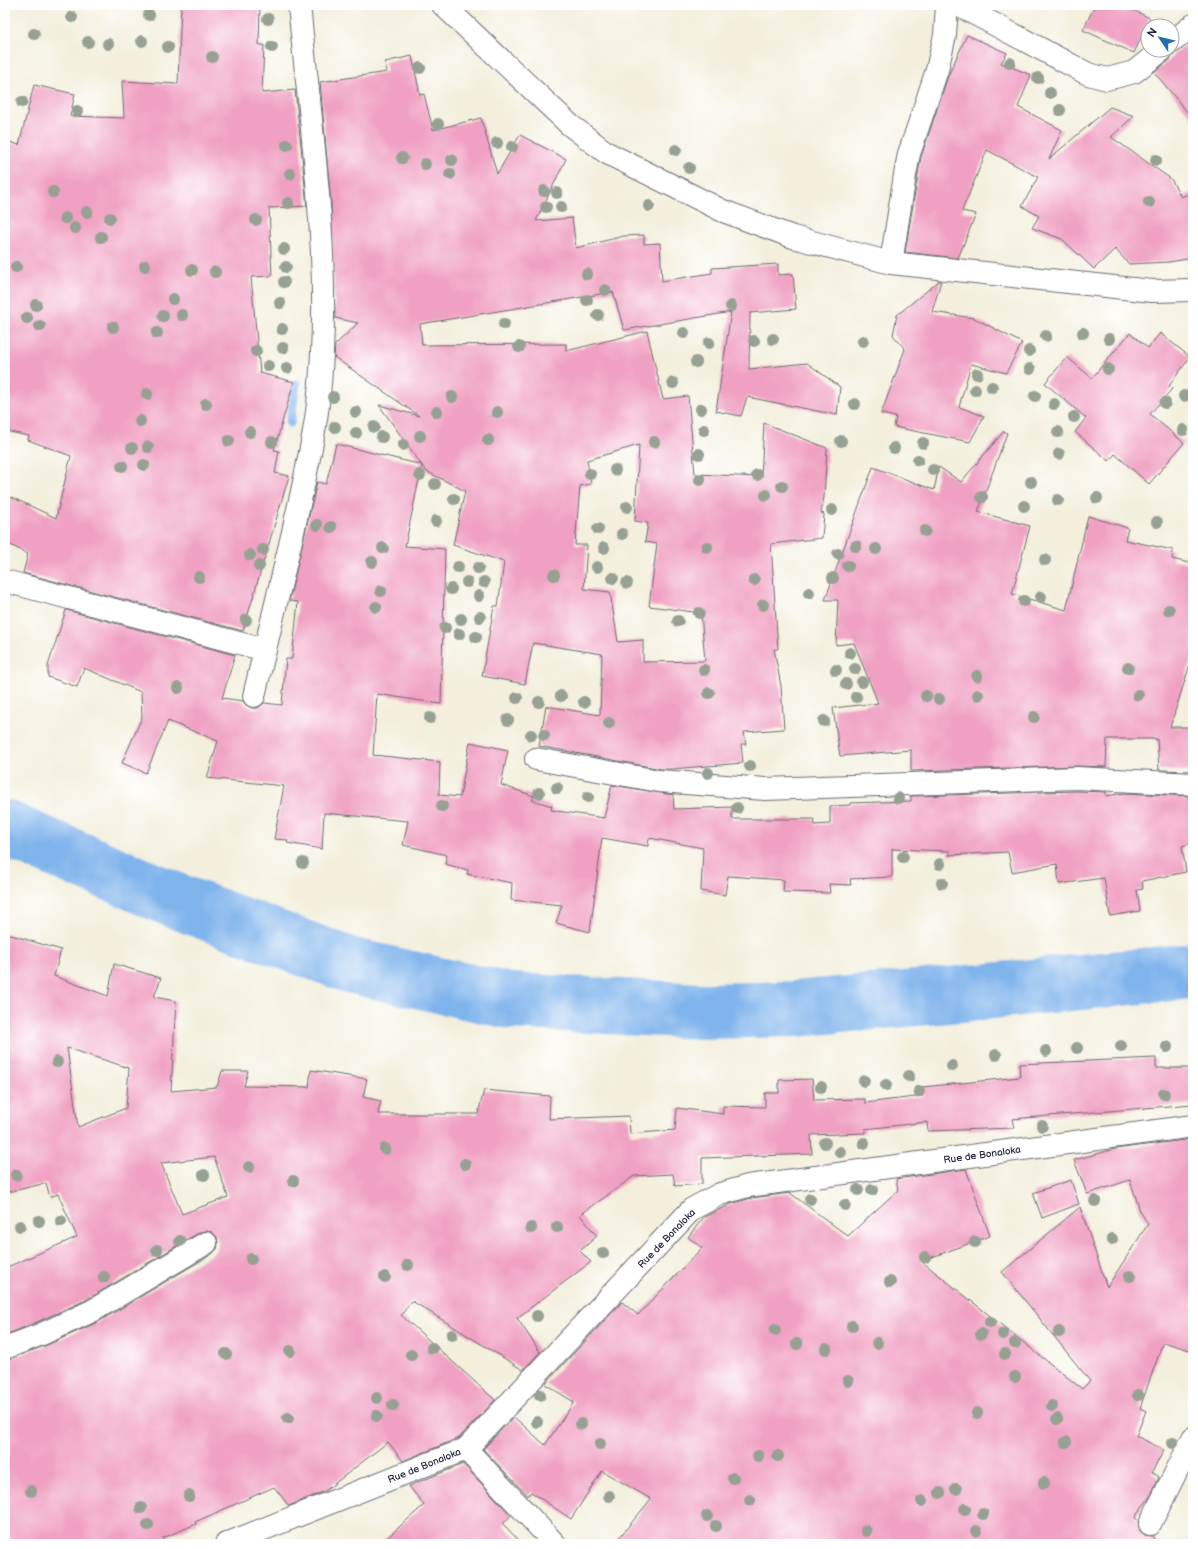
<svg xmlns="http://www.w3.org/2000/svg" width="1198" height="1549" viewBox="0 0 1198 1549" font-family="'Balsamiq Sans',sans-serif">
	<rect width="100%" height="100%" fill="#fff"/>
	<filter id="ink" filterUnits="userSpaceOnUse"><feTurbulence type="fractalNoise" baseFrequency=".025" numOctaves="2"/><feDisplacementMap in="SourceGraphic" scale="8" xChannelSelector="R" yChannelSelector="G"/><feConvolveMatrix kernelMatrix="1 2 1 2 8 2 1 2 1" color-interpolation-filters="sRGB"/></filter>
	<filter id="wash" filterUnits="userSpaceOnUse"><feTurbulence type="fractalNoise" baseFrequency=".012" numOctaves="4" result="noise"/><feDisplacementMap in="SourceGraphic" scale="16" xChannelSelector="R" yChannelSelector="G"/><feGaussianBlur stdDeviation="0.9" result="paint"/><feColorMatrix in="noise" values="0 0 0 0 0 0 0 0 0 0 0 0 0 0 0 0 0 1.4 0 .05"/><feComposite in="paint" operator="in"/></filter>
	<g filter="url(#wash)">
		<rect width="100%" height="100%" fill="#f3efdc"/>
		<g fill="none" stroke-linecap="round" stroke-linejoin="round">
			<!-- stream -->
			<polyline stroke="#7fb3ec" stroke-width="9" points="290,423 296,384"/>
			<!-- river -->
			<polyline stroke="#7fb3ec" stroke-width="56" points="5,828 179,902 349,965 510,1001 702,1011 794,1009 971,993 1193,971"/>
		</g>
		<g id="blocks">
			<!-- building -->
			<g fill="#f0a0c2" fill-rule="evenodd">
				<polygon points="181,5 260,5 259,45 264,45 262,93 295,90 302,156 307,206 269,208 272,276 251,277 260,373 294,382 274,450 279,451 275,473 289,476 243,631 23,573 28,554 5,542 5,510 11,497 56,518 71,456 28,440 29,436 5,431 5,158 10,142 19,145 34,85 75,94 70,116 124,118 122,81 178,84"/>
				<polygon points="1095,5 1122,5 1150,18 1134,53 1083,30"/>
				<polygon points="967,35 1007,53 1001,63 1031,75 1018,107 1062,130 1049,159 1110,107 1134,116 1111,137 1171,179 1181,197 1193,192 1193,258 1169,262 1129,264 1115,249 1094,269 1062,239 1032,228 1039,216 1022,206 1038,177 987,150 962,211 976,214 958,258 905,252 921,157 948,76"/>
				<polygon points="1193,41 1193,119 1154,72 1170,60 1174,54"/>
				<path d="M412,56L420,95L424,94L433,130L481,118L497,174L520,135L566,159L536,221L572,218L576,248L624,236L644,235V244L660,243L662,281L712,273V268L778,264V275L793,274L796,309L750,313L749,369L807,363L840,387L837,415L747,397L741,416L716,411L731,312L624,330L613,292L420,324L422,345L566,344V351L647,331L663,399L688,396L695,474L761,477L764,423L827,448L824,497L821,513L824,514L822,538L771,544L778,649H774L781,686L784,729L744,732L746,744H741L743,763L672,769H661L539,746L546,706L600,715L602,654L533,643L525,684L482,676L494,606H498L504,562L453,545L465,491L426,471L379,405L419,416L334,357L335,345L358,323L335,318L331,204L320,82L387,72L385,62ZM639,445L635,521L648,523L645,542L657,544L649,606L701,613L705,661L643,662V640L618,642L610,592L584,589L587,545H575L580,486L591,484L587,460Z"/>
				<polygon points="939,281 941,281 932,312 974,318 1022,343 1006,373 971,364 959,407 984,416 970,442 894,427 896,417 881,414 905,349 893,335 897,315"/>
				<polygon points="1130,333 1148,348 1160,333 1190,357 1169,386 1172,389 1150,414 1184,443 1149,484 1115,454 1109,461 1075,432 1086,418 1045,383 1067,357 1092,378"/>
				<polygon points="1004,431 1007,433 978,512 1030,526 1012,594 1066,610 1088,516 1128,528 1125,540 1173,550 1172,559 1193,564 1193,655 1170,727 1192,727 1193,771 1159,770 1157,739 1107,739 1106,767 1077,766 911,771 911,750 840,756 833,708 878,703 854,643 836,645 838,600 825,600 873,467 934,490 939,467 961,482"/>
				<polygon points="336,444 422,465 405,546 445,549 441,704 377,694 373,755 440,762 439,795 460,797 470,742 508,750 501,785 534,796 532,800 552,806 551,810 604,818 612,785 673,795 674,809 732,807 732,819 814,819 815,825 830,824 830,806 850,805 850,803 911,801 911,796 1077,791 1106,792 1106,796 1124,793 1193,796 1193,843 1182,846 1186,872 1142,881 1143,889 1137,890 1140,911 1110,916 1104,878 1059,884 1057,864 1012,872 1008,852 949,855 949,851 892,849 892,877 850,879 851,885 829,884 830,893 783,892 784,880 728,876 725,895 701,891 703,848 649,838 648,846 602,838 590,932 556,923 562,905 511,900 512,883 467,874 468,870 445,864 447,855 403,845 408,821 324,813 322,849 287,843 288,840 274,839 284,786 207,778 218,741 168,721 146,773 122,763 142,717 141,692 84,668 77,687 48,677 48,666 66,610 235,655 222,698 243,701 246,705 252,708 258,708 264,703 282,705 286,659 292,659 298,602 290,601 290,597 317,482 326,484"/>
				<path d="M5,933L61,950L54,976L108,996L114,964L161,978L154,997L176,1001L171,1091L217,1087L222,1071H248L244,1086L309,1087L311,1070L367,1079L363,1097L381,1101L378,1114H478L484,1090L550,1096L549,1119L629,1116L630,1134L675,1130L677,1108L723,1114V1106L765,1107V1093H779V1080L812,1079L814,1100L865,1099V1103L923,1096L922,1087L1020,1077L1019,1064L1156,1058V1068H1193V1104L1012,1119L1014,1128L928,1131L927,1122L865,1129V1133L811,1135L812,1154L702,1158V1184L675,1186L673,1174L634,1176L580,1215L597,1236L580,1251L591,1262L517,1318L540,1352L523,1370L412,1301L401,1315L495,1400L459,1438L403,1461L388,1442L325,1491L289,1506L274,1487L195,1522L196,1524L163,1538L165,1544H5V1360L47,1345L98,1322L212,1254L217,1249L218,1243L217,1237L212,1232L206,1231L200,1232L86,1300L37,1322L5,1335V1268L77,1237L58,1194L50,1197L46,1183L5,1193ZM67,1048L129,1068L126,1108L78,1127ZM214,1157L228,1197L182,1214L161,1163Z"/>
				<polygon points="1193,1139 1193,1351 1163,1342 1140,1408 1146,1411 1136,1436 1164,1450 1152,1472 1159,1477 1151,1495 1135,1517 1138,1521 1140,1531 1145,1535 1152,1536 1158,1544 614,1544 651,1499 602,1471 571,1519 531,1492 528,1496 483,1449 514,1417 545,1445 574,1402 545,1384 622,1302 638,1315 702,1248 688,1237 704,1217 731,1204 751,1198 790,1193 848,1236 898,1190 896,1179 966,1169 990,1236 921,1261 1082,1389 1090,1381 1002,1272 1080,1207 1107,1287 1148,1224 1140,1211 1130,1180 1087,1194 1074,1160 1115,1149"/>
				<polygon points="1071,1180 1079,1204 1042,1218 1033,1193"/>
				<polygon points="463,1464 511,1515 503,1524 522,1544 380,1544 424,1505 409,1486"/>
			</g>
		</g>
	</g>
	<g filter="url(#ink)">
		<use href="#blocks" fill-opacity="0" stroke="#6b6a73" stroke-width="1"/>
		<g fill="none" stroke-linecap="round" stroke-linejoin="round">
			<defs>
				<g id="minor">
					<polyline points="443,5 570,125 607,153 723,211 793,237 891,263 1152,291 1193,290"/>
					<polyline points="958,5 1088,74 1107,79 1134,72 1162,50"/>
					<polyline points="1172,42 1193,25"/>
					<polyline points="891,263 905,175 909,154 937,70 945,35 947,5"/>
					<polyline points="5,581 265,650"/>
					<path d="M254,696C267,641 280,587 293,532C302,490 313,447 318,404C333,271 312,138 299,5"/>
					<polyline points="536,759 659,781 765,789 1077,778 1193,784"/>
					<polyline points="5,1348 42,1334 92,1311 206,1243"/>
					<polyline points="466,1449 555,1544"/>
					<polyline points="1150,1524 1193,1438"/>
					<polyline points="226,1544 466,1449 692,1209 720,1194 748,1186 1193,1126"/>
				</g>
			</defs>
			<!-- minor casing -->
			<use href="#minor" stroke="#6b6a73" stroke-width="24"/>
			<!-- minor -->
			<use href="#minor" stroke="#fff" stroke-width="22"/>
		</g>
		<!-- trees -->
		<g fill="#96a193">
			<circle cx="149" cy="15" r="6"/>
			<circle cx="72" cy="17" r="6"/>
			<circle cx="268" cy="19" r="6"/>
			<circle cx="34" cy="34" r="6"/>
			<circle cx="142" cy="41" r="6"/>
			<circle cx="88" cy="42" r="6"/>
			<circle cx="108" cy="44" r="6"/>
			<circle cx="168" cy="47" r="6"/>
			<circle cx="272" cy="47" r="6"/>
			<circle cx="212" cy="57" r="6"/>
			<circle cx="1010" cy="63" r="6"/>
			<circle cx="420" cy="68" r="6"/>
			<circle cx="1038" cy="78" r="6"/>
			<circle cx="1050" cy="93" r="6"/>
			<circle cx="22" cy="102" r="6"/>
			<circle cx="1060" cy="110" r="6"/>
			<circle cx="77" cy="111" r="6"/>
			<circle cx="438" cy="124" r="6"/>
			<circle cx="497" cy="143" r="6"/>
			<circle cx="287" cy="145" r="6"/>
			<circle cx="512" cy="147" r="6"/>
			<circle cx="676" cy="150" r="6"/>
			<circle cx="402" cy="158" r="6"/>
			<circle cx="452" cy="160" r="6"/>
			<circle cx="1156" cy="160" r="6"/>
			<circle cx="425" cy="164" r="6"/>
			<circle cx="689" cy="168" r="6"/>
			<circle cx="290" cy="174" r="6"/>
			<circle cx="450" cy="174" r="6"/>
			<circle cx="544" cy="191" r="6"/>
			<circle cx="53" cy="192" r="6"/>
			<circle cx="557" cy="193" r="6"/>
			<circle cx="1149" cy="202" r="6"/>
			<circle cx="288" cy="203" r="6"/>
			<circle cx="649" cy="206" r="6"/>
			<circle cx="546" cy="207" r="6"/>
			<circle cx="561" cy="207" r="6"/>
			<circle cx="87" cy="212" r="6"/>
			<circle cx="65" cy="218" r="6"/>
			<circle cx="110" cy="218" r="6"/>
			<circle cx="256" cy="220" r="6"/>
			<circle cx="75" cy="228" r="6"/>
			<circle cx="101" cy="237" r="6"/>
			<circle cx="284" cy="249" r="6"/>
			<circle cx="145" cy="266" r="6"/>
			<circle cx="16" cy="267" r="6"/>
			<circle cx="286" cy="267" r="6"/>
			<circle cx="192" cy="270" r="6"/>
			<circle cx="215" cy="272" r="6"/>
			<circle cx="587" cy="274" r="6"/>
			<circle cx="284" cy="282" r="6"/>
			<circle cx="605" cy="290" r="6"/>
			<circle cx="173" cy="299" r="6"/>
			<circle cx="587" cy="300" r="6"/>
			<circle cx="280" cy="303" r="6"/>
			<circle cx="36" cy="305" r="6"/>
			<circle cx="731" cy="306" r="6"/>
			<circle cx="182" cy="315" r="6"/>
			<circle cx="598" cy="315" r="6"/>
			<circle cx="163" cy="316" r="6"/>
			<circle cx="27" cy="318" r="6"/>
			<circle cx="504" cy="324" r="6"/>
			<circle cx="40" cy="326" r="6"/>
			<circle cx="113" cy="327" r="6"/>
			<circle cx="282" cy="329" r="6"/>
			<circle cx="157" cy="333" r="6"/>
			<circle cx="684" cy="333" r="6"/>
			<circle cx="1083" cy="333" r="6"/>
			<circle cx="1046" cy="336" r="6"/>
			<circle cx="773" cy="339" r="6"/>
			<circle cx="1109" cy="339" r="6"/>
			<circle cx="754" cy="341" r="6"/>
			<circle cx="863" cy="341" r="6"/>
			<circle cx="709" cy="343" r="6"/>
			<circle cx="519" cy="347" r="6"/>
			<circle cx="283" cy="348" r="6"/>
			<circle cx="256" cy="351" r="6"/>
			<circle cx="1029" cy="351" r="6"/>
			<circle cx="696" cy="362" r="6"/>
			<circle cx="268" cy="366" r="6"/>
			<circle cx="287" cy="368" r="6"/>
			<circle cx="1030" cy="369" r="6"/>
			<circle cx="1108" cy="369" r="6"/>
			<circle cx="977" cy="374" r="6"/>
			<circle cx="673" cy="383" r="6"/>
			<circle cx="992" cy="387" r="6"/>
			<circle cx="975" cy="390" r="6"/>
			<circle cx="147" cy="394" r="6"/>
			<circle cx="1035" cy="396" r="6"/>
			<circle cx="1184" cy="396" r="6"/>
			<circle cx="333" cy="397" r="6"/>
			<circle cx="452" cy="397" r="6"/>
			<circle cx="1165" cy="403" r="6"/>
			<circle cx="206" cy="404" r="6"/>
			<circle cx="855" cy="404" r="6"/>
			<circle cx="1054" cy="404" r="6"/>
			<circle cx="701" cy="409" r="6"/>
			<circle cx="356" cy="412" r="6"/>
			<circle cx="437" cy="412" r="6"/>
			<circle cx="497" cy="412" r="6"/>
			<circle cx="1074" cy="417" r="6"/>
			<circle cx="140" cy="421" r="6"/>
			<circle cx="335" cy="427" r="6"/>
			<circle cx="374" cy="427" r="6"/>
			<circle cx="704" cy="430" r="6"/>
			<circle cx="1183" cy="430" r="6"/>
			<circle cx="250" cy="432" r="6"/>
			<circle cx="1058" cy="432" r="6"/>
			<circle cx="356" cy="433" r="6"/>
			<circle cx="420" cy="436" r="6"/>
			<circle cx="382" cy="437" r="6"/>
			<circle cx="488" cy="440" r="6"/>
			<circle cx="229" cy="441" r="6"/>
			<circle cx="841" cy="441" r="6"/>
			<circle cx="272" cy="442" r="6"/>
			<circle cx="654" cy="442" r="6"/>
			<circle cx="923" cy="443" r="6"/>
			<circle cx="403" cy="445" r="6"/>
			<circle cx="148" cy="447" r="6"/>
			<circle cx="132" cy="448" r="6"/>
			<circle cx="894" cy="448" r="6"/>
			<circle cx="699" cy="454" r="6"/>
			<circle cx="1059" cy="454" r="6"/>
			<circle cx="918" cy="460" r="6"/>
			<circle cx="144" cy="465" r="6"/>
			<circle cx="122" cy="466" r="6"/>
			<circle cx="615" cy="470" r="6"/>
			<circle cx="933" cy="470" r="6"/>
			<circle cx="590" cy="474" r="6"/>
			<circle cx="420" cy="475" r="6"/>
			<circle cx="757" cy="475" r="6"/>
			<circle cx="700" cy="480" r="6"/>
			<circle cx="1031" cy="482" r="6"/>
			<circle cx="435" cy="484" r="6"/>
			<circle cx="782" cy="486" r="6"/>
			<circle cx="766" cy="495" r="6"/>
			<circle cx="982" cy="497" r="6"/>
			<circle cx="1097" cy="498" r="6"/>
			<circle cx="454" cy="499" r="6"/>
			<circle cx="1058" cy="500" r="6"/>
			<circle cx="1024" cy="506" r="6"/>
			<circle cx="627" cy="507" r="6"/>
			<circle cx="832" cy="510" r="6"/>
			<circle cx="436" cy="521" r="6"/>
			<circle cx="1157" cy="522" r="6"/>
			<circle cx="317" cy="525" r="6"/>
			<circle cx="331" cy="527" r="6"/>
			<circle cx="598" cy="529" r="6"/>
			<circle cx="925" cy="531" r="6"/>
			<circle cx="622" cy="534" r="6"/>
			<circle cx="856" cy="546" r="6"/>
			<circle cx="707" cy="547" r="6"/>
			<circle cx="383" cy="548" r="6"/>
			<circle cx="604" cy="548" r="6"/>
			<circle cx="876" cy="549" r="6"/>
			<circle cx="263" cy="550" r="6"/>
			<circle cx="838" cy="554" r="6"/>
			<circle cx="250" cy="555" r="6"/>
			<circle cx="1045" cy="560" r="6"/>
			<circle cx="372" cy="562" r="6"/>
			<circle cx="259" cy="566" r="6"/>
			<circle cx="848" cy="566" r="6"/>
			<circle cx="458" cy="567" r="6"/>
			<circle cx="597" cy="567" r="6"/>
			<circle cx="478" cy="568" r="6"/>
			<circle cx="554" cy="575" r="6"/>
			<circle cx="199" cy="577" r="6"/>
			<circle cx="613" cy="578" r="6"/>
			<circle cx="833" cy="578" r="6"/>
			<circle cx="754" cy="580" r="6"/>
			<circle cx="467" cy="582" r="6"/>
			<circle cx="484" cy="582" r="6"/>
			<circle cx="627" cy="583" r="6"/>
			<circle cx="451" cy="589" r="6"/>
			<circle cx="381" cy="591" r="6"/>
			<circle cx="809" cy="593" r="6"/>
			<circle cx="479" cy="596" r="6"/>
			<circle cx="1041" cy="597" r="6"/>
			<circle cx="1024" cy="601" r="6"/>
			<circle cx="763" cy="605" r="6"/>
			<circle cx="376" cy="607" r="6"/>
			<circle cx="1169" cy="610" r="6"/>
			<circle cx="699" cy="613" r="6"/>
			<circle cx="480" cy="617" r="6"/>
			<circle cx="461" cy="619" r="6"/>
			<circle cx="246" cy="620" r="6"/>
			<circle cx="678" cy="621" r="6"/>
			<circle cx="445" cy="628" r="6"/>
			<circle cx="459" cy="634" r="6"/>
			<circle cx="476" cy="637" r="6"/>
			<circle cx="850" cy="653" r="6"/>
			<circle cx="1128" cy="668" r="6"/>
			<circle cx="855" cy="669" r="6"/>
			<circle cx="704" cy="670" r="6"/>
			<circle cx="836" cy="670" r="6"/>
			<circle cx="977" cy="676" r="6"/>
			<circle cx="862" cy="682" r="6"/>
			<circle cx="846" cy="684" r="6"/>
			<circle cx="178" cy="688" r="6"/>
			<circle cx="709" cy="693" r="6"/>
			<circle cx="978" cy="695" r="6"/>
			<circle cx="1138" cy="695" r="6"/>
			<circle cx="561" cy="696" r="6"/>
			<circle cx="926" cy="696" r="6"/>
			<circle cx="856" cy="697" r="6"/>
			<circle cx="517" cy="698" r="6"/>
			<circle cx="939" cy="699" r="6"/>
			<circle cx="539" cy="702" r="6"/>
			<circle cx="584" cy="702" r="6"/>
			<circle cx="1034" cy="717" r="6"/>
			<circle cx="430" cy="718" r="6"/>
			<circle cx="508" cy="720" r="6"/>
			<circle cx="824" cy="721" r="6"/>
			<circle cx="609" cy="723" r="6"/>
			<circle cx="531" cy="735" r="6"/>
			<circle cx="544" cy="735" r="6"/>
			<circle cx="750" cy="766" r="6"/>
			<circle cx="708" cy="773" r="6"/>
			<circle cx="557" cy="788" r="6"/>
			<circle cx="539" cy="793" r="6"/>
			<circle cx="588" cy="797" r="6"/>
			<circle cx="898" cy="798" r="6"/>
			<circle cx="442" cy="806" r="6"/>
			<circle cx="737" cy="808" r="6"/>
			<circle cx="903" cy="857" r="6"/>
			<circle cx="303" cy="863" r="6"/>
			<circle cx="940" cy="864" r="6"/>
			<circle cx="942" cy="883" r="6"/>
			<circle cx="1121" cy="1046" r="6"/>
			<circle cx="1167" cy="1047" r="6"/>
			<circle cx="1077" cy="1048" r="6"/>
			<circle cx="1046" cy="1051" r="6"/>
			<circle cx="996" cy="1055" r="6"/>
			<circle cx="57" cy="1062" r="6"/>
			<circle cx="952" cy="1066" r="6"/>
			<circle cx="909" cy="1076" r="6"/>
			<circle cx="864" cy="1081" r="6"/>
			<circle cx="886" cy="1085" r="6"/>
			<circle cx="821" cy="1087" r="6"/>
			<circle cx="919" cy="1091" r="6"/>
			<circle cx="1164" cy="1094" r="6"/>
			<circle cx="1042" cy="1126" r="6"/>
			<circle cx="825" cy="1143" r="6"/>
			<circle cx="864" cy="1143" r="6"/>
			<circle cx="385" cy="1149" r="6"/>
			<circle cx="840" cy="1152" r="6"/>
			<circle cx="465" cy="1164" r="6"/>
			<circle cx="249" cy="1167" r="6"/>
			<circle cx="16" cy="1175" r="6"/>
			<circle cx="204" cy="1175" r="6"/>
			<circle cx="293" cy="1181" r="6"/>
			<circle cx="858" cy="1190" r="6"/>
			<circle cx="872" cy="1190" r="6"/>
			<circle cx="810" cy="1199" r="6"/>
			<circle cx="1095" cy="1201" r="6"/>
			<circle cx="845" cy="1205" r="6"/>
			<circle cx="39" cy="1221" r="6"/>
			<circle cx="61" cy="1221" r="6"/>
			<circle cx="20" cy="1226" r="6"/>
			<circle cx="557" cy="1227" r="6"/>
			<circle cx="531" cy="1228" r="6"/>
			<circle cx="1112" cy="1239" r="6"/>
			<circle cx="180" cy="1241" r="6"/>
			<circle cx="975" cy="1242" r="6"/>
			<circle cx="157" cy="1250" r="6"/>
			<circle cx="603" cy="1253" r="6"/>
			<circle cx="925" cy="1257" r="6"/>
			<circle cx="251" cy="1259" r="6"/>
			<circle cx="408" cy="1265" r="6"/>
			<circle cx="1130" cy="1276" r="6"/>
			<circle cx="104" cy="1277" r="6"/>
			<circle cx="385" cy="1277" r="6"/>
			<circle cx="890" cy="1282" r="6"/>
			<circle cx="537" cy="1316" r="6"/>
			<circle cx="990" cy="1322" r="6"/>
			<circle cx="852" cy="1326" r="6"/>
			<circle cx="775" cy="1330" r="6"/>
			<circle cx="1059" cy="1332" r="6"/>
			<circle cx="981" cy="1334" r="6"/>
			<circle cx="1003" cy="1334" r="6"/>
			<circle cx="452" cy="1335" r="6"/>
			<circle cx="877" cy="1343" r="6"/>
			<circle cx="1015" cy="1343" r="6"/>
			<circle cx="797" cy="1344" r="6"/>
			<circle cx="432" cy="1348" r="6"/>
			<circle cx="826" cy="1349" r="6"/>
			<circle cx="290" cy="1351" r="6"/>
			<circle cx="226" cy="1354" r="6"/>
			<circle cx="1005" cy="1354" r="6"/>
			<circle cx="411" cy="1355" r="6"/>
			<circle cx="1015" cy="1377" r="6"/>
			<circle cx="848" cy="1381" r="6"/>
			<circle cx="540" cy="1395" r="6"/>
			<circle cx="1138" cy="1395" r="6"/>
			<circle cx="377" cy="1398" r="6"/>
			<circle cx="393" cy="1405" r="6"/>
			<circle cx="1052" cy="1406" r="6"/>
			<circle cx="977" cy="1413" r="6"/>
			<circle cx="377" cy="1416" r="6"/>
			<circle cx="288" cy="1418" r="6"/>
			<circle cx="1057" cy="1419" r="6"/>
			<circle cx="537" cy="1422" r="6"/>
			<circle cx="581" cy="1424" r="6"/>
			<circle cx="1066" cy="1442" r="6"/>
			<circle cx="1173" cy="1443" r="6"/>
			<circle cx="600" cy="1444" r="6"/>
			<circle cx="758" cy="1456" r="6"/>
			<circle cx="778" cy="1456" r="6"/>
			<circle cx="733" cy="1478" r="6"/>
			<circle cx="1044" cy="1483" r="6"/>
			<circle cx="956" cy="1489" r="6"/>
			<circle cx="31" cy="1491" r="6"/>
			<circle cx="940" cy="1493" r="6"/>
			<circle cx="189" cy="1496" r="6"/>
			<circle cx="609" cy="1496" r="6"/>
			<circle cx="750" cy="1500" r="6"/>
			<circle cx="922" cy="1501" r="6"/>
			<circle cx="141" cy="1508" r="6"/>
			<circle cx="965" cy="1509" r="6"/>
			<circle cx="983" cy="1514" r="6"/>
			<circle cx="707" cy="1516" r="6"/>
			<circle cx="148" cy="1525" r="6"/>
			<circle cx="716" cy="1526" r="6"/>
			<circle cx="866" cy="1531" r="6"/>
			<circle cx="976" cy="1531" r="6"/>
		</g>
	</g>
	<g text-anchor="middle" stroke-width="3" stroke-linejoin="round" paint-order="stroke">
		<!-- street labels -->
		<g font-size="10" fill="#22223b" stroke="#fff">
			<text transform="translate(982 1154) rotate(-8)" y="4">Rue de Bonaloka</text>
			<text transform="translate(666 1238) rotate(-46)" y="4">Rue de Bonaloka</text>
			<text transform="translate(424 1465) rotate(-22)" y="4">Rue de Bonaloka</text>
		</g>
	</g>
	<!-- margin -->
	<rect width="1198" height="1549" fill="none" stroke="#fff" stroke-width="20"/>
	<!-- north arrow -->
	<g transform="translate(1160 38) rotate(305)"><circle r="19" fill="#ffffff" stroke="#a7a7b1"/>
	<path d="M0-3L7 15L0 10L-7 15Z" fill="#1f6fb2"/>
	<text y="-6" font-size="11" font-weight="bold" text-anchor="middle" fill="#22223b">N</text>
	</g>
</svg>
